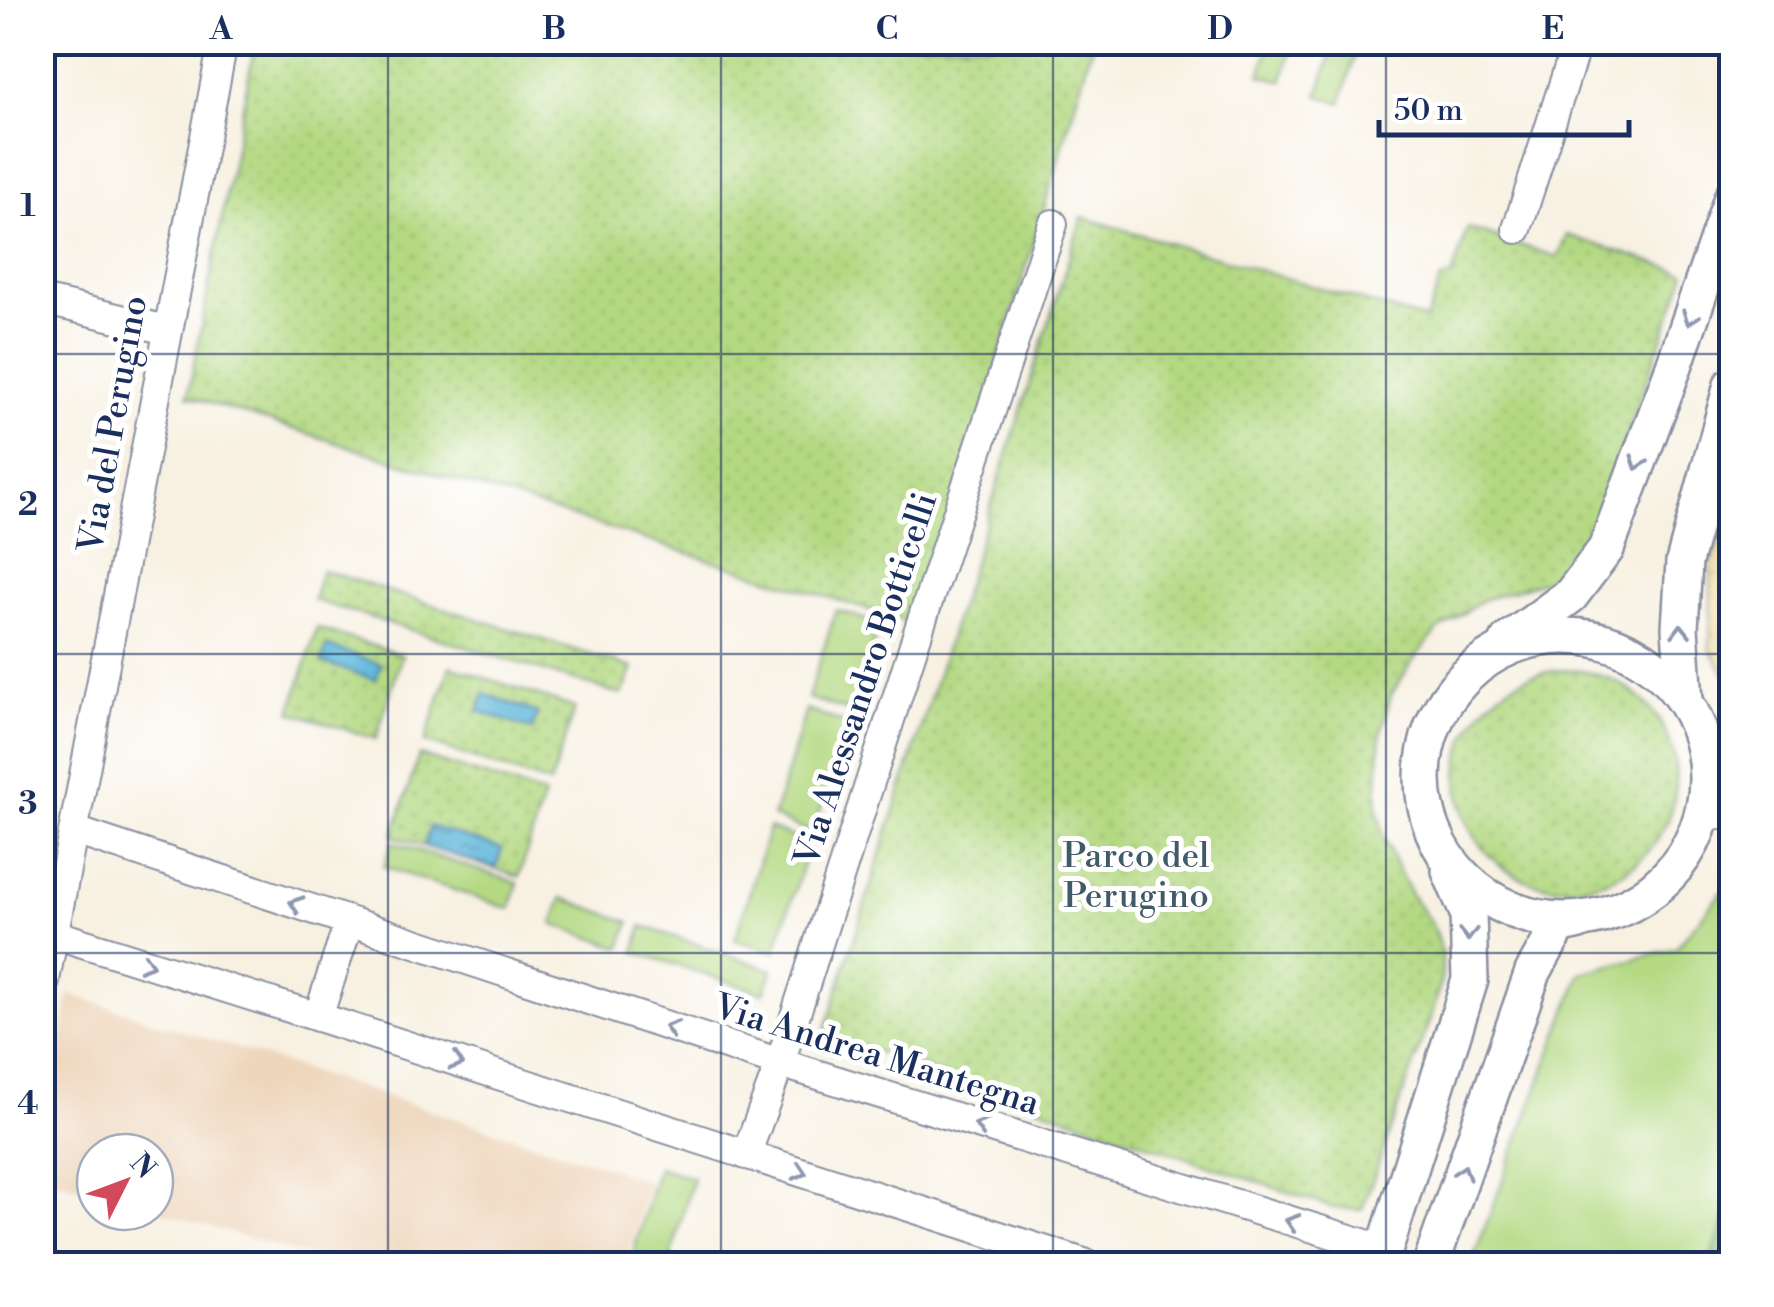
<svg xmlns="http://www.w3.org/2000/svg" width="1774" height="1307" viewBox="0 0 1774 1307" font-family="'Libre Bodoni',serif">
	<defs>
		<pattern id="forest-firs" width="22" height="20" patternUnits="userSpaceOnUse" patternTransform="scale(2.5)"><rect width="22" height="20" fill="#8fb970"/><path d="M5 1l3.5 6h-7zM16 11l3.5 6h-7z" fill="#74975f"/></pattern>
		<pattern id="sand-dots" width="8" height="8" patternUnits="userSpaceOnUse" patternTransform="scale(2.5)"><rect width="8" height="8" fill="#eeda9e"/><path d="M2 2h.1M6 6h.1" fill="none" stroke="#ccbb8a" stroke-width="1.8" stroke-linecap="round"/></pattern>
		<pattern id="park-dots" width="8" height="8" patternUnits="userSpaceOnUse" patternTransform="scale(2.5)"><rect width="8" height="8" fill="#b4d982"/><path d="M2 2h.1M6 6h.1" fill="none" stroke="#9abb73" stroke-width="1.8" stroke-linecap="round"/></pattern>
		<pattern id="water-ripples" width="26" height="14" patternUnits="userSpaceOnUse" patternTransform="scale(2.5)"><rect width="26" height="14" fill="#5db7da"/><path d="M2 4q2-2 4 0t4 0M15 11q2-2 4 0t4 0" fill="none" stroke="#4c95b4"/></pattern>
	</defs>
	<rect width="100%" height="100%" fill="#fff"/>
	<filter id="ink" filterUnits="userSpaceOnUse"><feTurbulence type="fractalNoise" baseFrequency=".01" numOctaves="2"/><feDisplacementMap in="SourceGraphic" scale="20" xChannelSelector="R" yChannelSelector="G"/><feConvolveMatrix kernelMatrix="1 2 1 2 8 2 1 2 1" color-interpolation-filters="sRGB"/></filter>
	<filter id="wash" filterUnits="userSpaceOnUse"><feTurbulence type="fractalNoise" baseFrequency=".0048" numOctaves="4" result="noise"/><feDisplacementMap in="SourceGraphic" scale="40" xChannelSelector="R" yChannelSelector="G"/><feGaussianBlur stdDeviation="2.25" result="paint"/><feColorMatrix in="noise" values="0 0 0 0 0 0 0 0 0 0 0 0 0 0 0 0 0 1.4 0 .05"/><feComposite in="paint" operator="in"/></filter>
	<g filter="url(#wash)">
		<rect width="100%" height="100%" fill="#f8f1e2"/>
		<!-- built -->
		<polygon fill="#eed6bb" points="69,994 650,1181 625,1264 333,1264 155,1210 155,1152 95,1152 95,1192 43,1176 43,1158"/>
		<!-- grass -->
		<g fill="#b4d982" stroke="#688470" stroke-width="2.5">
			<polygon points="1270,43 1294,43 1282,81 1260,75"/>
			<polygon points="1334,43 1358,45 1341,103 1318,96"/>
			<polygon points="836,610 880,624 852,712 808,698"/>
			<polygon points="806,710 848,724 813,833 773,817"/>
			<polygon points="769,828 810,843 775,952 735,940"/>
			<polygon points="392,842 518,883 510,909 384,867"/>
			<polygon points="1731,881 1731,1205 1709,1264 1471,1264 1581,973 1676,948"/>
			<polygon points="562,898 630,922 621,948 553,924"/>
			<polygon points="642,926 773,970 764,993 635,952"/>
			<polygon points="658,1167 693,1178 669,1264 630,1264"/>
		</g>
		<!-- forest -->
		<polygon fill="url(#forest-firs)" stroke="#557467" stroke-width="2.5" points="1731,1205 1731,1264 1709,1264"/>
		<!-- sand -->
		<polygon fill="url(#sand-dots)" stroke="#84847e" stroke-width="2.5" points="1731,517 1731,684 1710,649 1711,565"/>
		<!-- park -->
		<g fill="url(#park-dots)" stroke="#688470" stroke-width="2.5">
			<polygon points="255,43 1093,43 920,626 188,396"/>
			<polygon points="1082,217 1426,320 1441,279 1452,276 1468,228 1557,257 1567,235 1686,273 1587,545 1573,565 1555,577 1483,600 1437,631 1414,659 1391,695 1381,733 1377,805 1383,834 1395,863 1413,898 1432,924 1442,952 1442,976 1435,1005 1362,1210 1334,1208 824,1034"/>
			<polygon points="322,570 633,668 622,695 313,600"/>
			<polygon points="317,628 402,655 376,739 291,712"/>
			<polygon points="450,666 575,708 550,784 425,742"/>
			<circle cx="1567" cy="779" r="109"/>
			<polygon points="419,755 544,795 519,877 393,836"/>
		</g>
		<!-- water -->
		<g fill="url(#water-ripples)" stroke="#3c739c" stroke-width="2.5">
			<polygon points="327,646 381,664 376,680 321,662"/>
			<polygon points="484,694 538,713 532,730 478,711"/>
			<polygon points="430,826 502,849 496,868 424,846"/>
		</g>
	</g>
	<g filter="url(#ink)">
		<g fill="none" stroke-linecap="round" stroke-linejoin="round">
			<defs>
				<g id="minor">
					<polyline points="1517,229 1577,42"/>
					<polyline points="42,300 167,330"/>
					<polyline points="1703,812 1732,817"/>
					<polyline points="75,831 780,1063 1385,1250"/>
					<polyline points="54,934 318,1017 1087,1264"/>
					<polyline points="42,996 223,42"/>
					<polyline points="318,1017 349,922"/>
					<polyline points="746,1155 780,1063 920,626 1053,224"/>
				</g>
				<g id="tertiary">
					<circle cx="1565" cy="778" r="142"/>
					<polyline points="1508,641 1571,595 1606,549 1672,372 1732,198"/>
					<polyline points="1685,701 1680,628 1684,562 1732,385"/>
					<polyline points="1380,1264 1470,980 1468,913 1450,871"/>
					<polyline points="1431,1264 1533,972 1559,926 1579,921"/>
				</g>
			</defs>
			<!-- minor casing -->
			<use href="#minor" stroke="#8a90a0" stroke-width="32"/>
			<!-- tertiary casing -->
			<use href="#tertiary" stroke="#8a90a0" stroke-width="40"/>
			<!-- minor -->
			<use href="#minor" stroke="#fff" stroke-width="28"/>
			<!-- tertiary -->
			<use href="#tertiary" stroke="#fff" stroke-width="35"/>
		</g>
		<!-- one-way arrows -->
		<defs><path id="oneway-chevron" d="M-2-3.5L2.5 0L-2 3.5" fill="none" stroke-width="1.6" stroke-linecap="round" stroke-linejoin="round" transform="scale(2.5)"/></defs>
		<g stroke="#8d97ae">
			<use href="#oneway-chevron" transform="translate(1690 318) rotate(109)"/>
			<use href="#oneway-chevron" transform="translate(1638 463) rotate(110)"/>
			<use href="#oneway-chevron" transform="translate(1681 631) rotate(-91)"/>
			<use href="#oneway-chevron" transform="translate(296 904) rotate(-161)"/>
			<use href="#oneway-chevron" transform="translate(1468 934) rotate(89)"/>
			<use href="#oneway-chevron" transform="translate(147 964) rotate(17)"/>
			<use href="#oneway-chevron" transform="translate(671 1028) rotate(-162)"/>
			<use href="#oneway-chevron" transform="translate(457 1062) rotate(18)"/>
			<use href="#oneway-chevron" transform="translate(981 1126) rotate(-163)"/>
			<use href="#oneway-chevron" transform="translate(800 1172) rotate(18)"/>
			<use href="#oneway-chevron" transform="translate(1463 1172) rotate(-71)"/>
			<use href="#oneway-chevron" transform="translate(1292 1222) rotate(-163)"/>
		</g>
	</g>
	<!-- grid -->
	<path fill="none" stroke="#1b2f5e" stroke-width="2.5" stroke-opacity="0.55" d="M388,42V1264M721,42V1264M1053,42V1264M1386,42V1264M42,354H1732M42,654H1732M42,953H1732"/>
	<g text-anchor="middle" stroke-width="10" stroke-linejoin="round" paint-order="stroke">
		<!-- street labels -->
		<g font-size="35" fill="#1b2f5e" stroke="#fff">
			<text transform="translate(112 424) rotate(-80)" y="12">Via del Perugino</text>
			<text transform="translate(865 679) rotate(-72)" y="12">Via Alessandro Botticelli</text>
			<text transform="translate(877 1054) rotate(17)" y="12">Via Andrea Mantegna</text>
		</g>
		<!-- park labels -->
		<g font-size="35" fill="#415a67" stroke="#fff">
			<text x="1136" y="867">Parco del<tspan x="1136" dy="40">Perugino</tspan></text>
		</g>
	</g>
	<!-- margin -->
	<rect width="1774" height="1307" fill="none" stroke="#fff" stroke-width="110"/>
	<!-- north arrow -->
	<g transform="translate(125 1182) rotate(48)"><circle r="48" fill="#ffffff" stroke="#a4acbf" stroke-width="2.5"/>
	<path d="M0-8L18 38L0 25L-18 38Z" fill="#d1495b"/>
	<text y="-15" font-size="28" font-weight="bold" text-anchor="middle" fill="#1b2f5e">N</text>
	</g>
	<!-- scale -->
	<path d="M1379 120v15h250v-15" fill="none" stroke="#1b2f5e" stroke-width="5"/>
	<text x="1394" y="120" font-size="30" fill="#1b2f5e" stroke="#ffffff" stroke-width="8" paint-order="stroke">50 m</text>
	<rect x="55" y="55" width="1664" height="1197" fill="none" stroke="#1b2f5e" stroke-width="4"/>
	<g font-size="32" text-anchor="middle" font-weight="bold" fill="#1b2f5e">
		<text x="221" y="39">A</text>
		<text x="554" y="39">B</text>
		<text x="887" y="39">C</text>
		<text x="1220" y="39">D</text>
		<text x="1553" y="39">E</text>
		<text x="28" y="216">1</text>
		<text x="28" y="515">2</text>
		<text x="28" y="814">3</text>
		<text x="28" y="1114">4</text>
	</g>
</svg>
